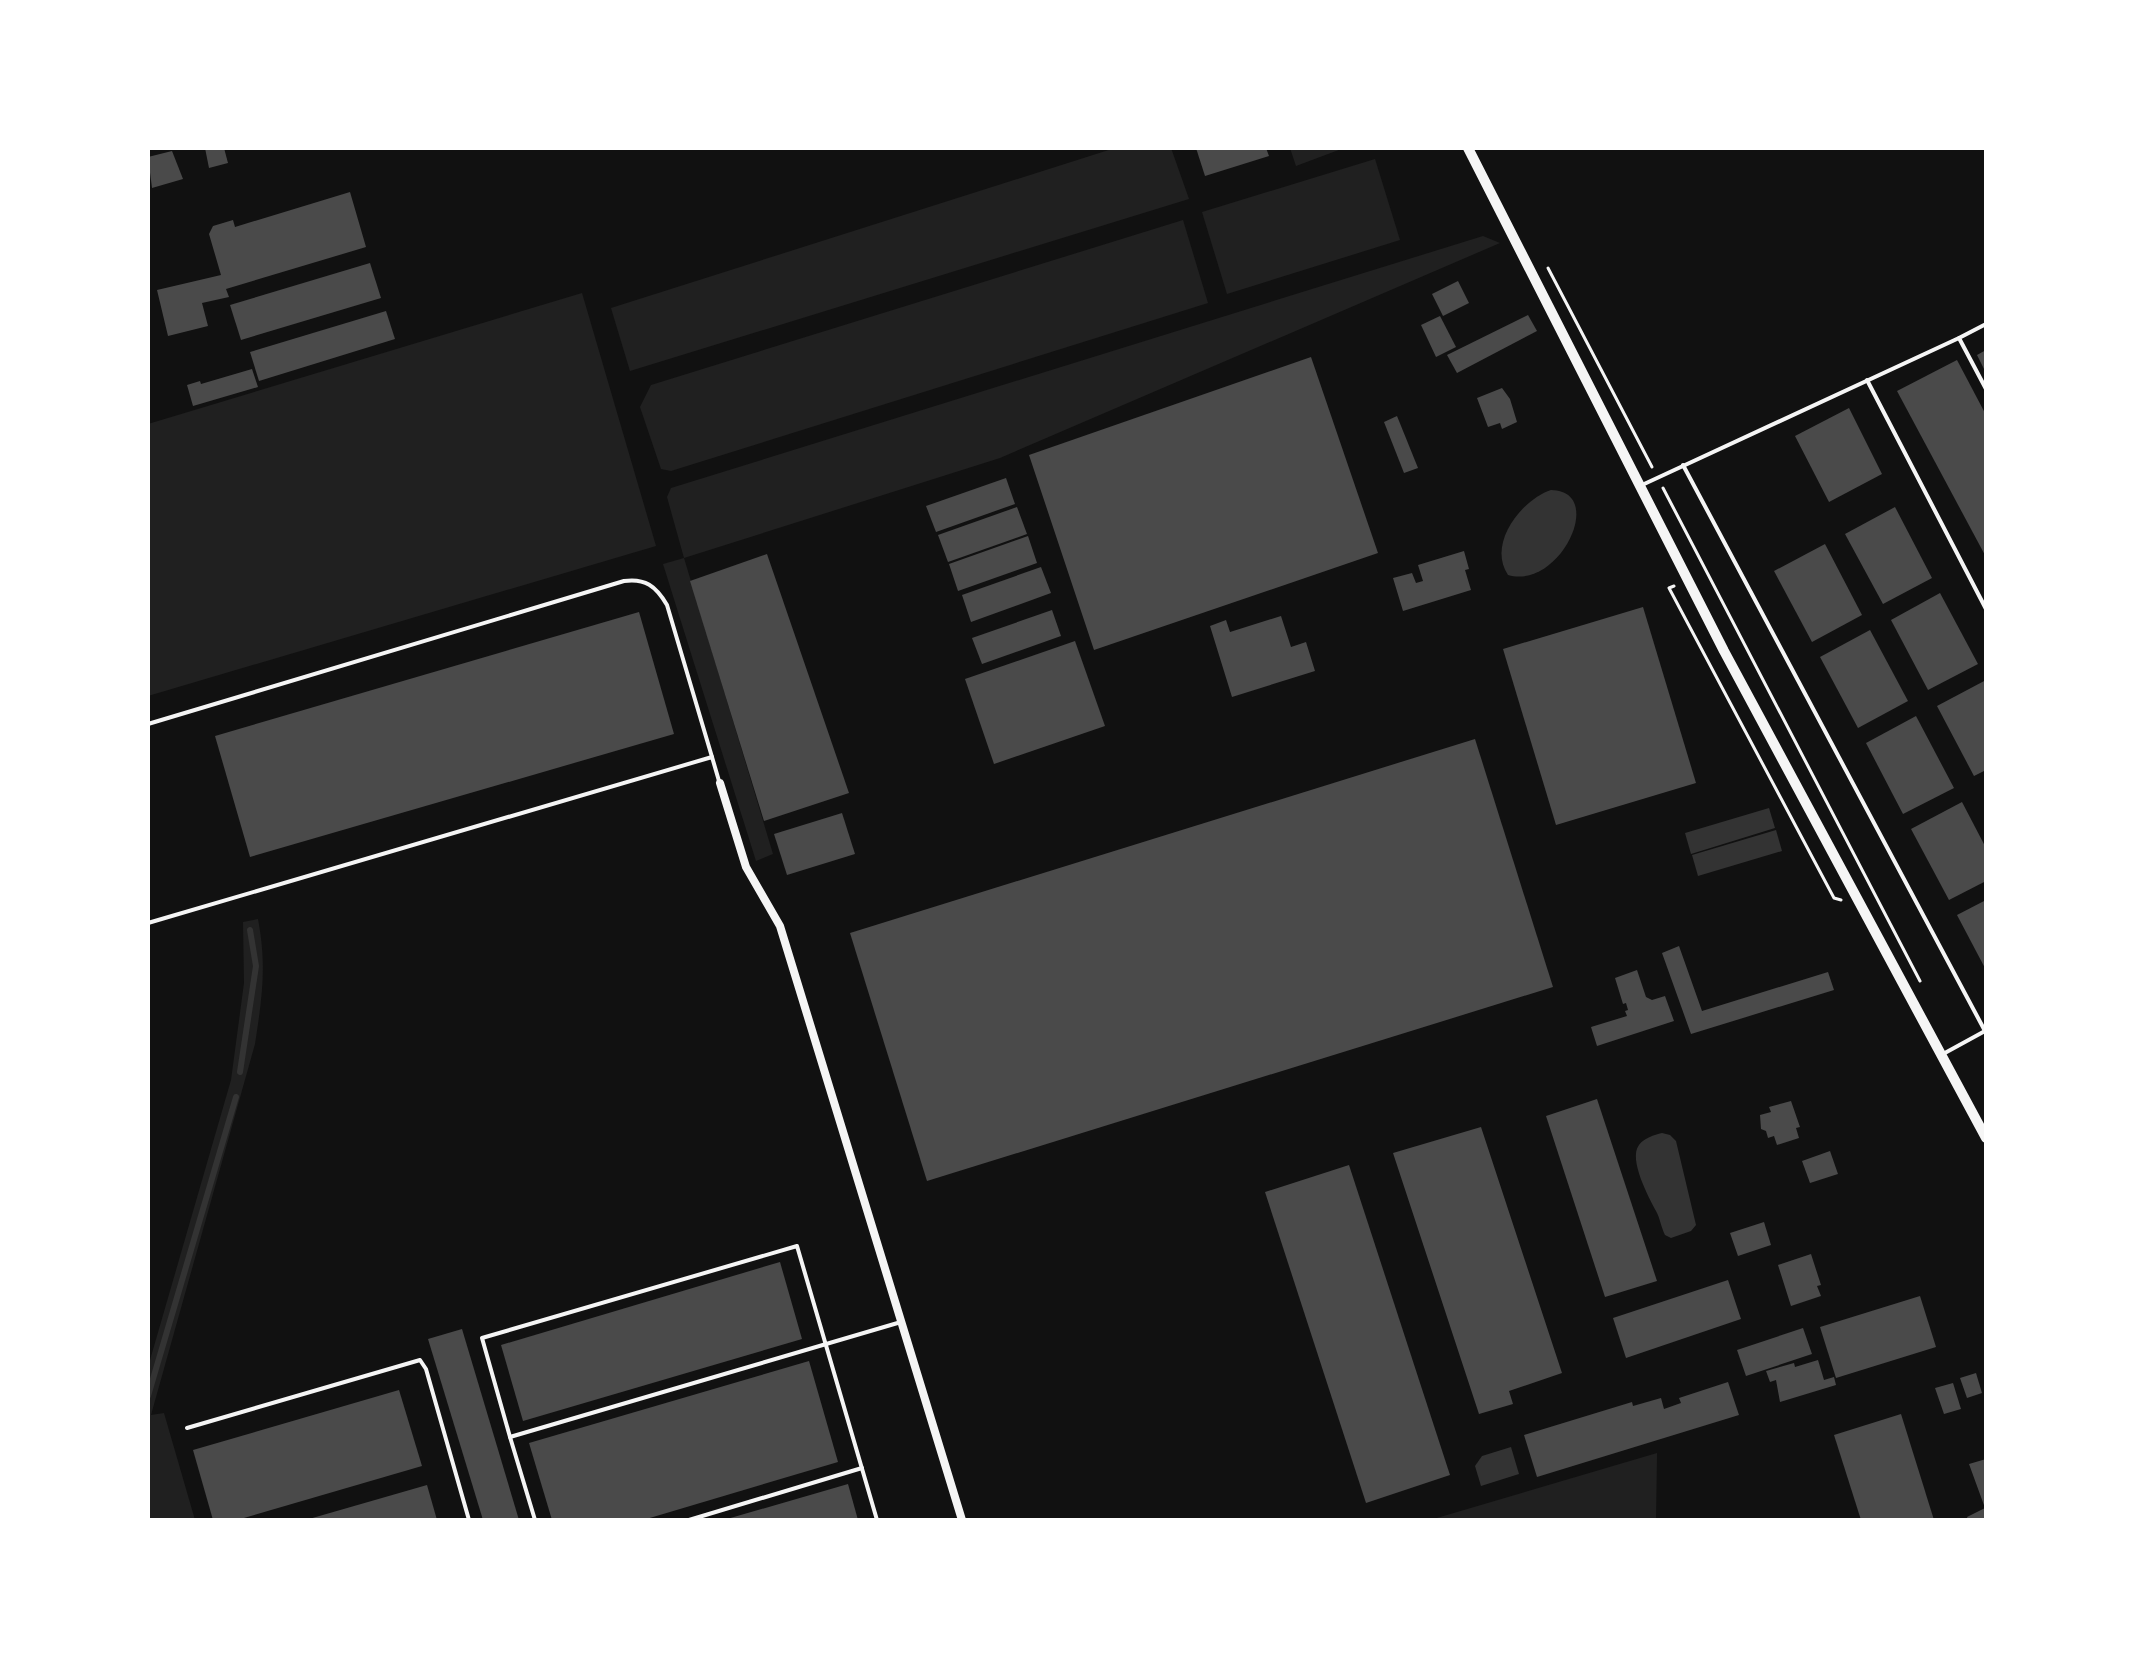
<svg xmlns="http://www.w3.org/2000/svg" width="2134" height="1668" viewBox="0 0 2134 1668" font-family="'Fira Sans Condensed',sans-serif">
	<rect width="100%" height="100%" fill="#111"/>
	<!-- green -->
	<g fill="#202020">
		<polygon points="1115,148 1171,148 1189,199 630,371 611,308"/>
		<polygon points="1290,148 1344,148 1296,166"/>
		<polygon points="1375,159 1400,240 1227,294 1202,212"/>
		<polygon points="1183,220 1208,303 671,471 661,469 640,407 651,385"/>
		<polygon points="1483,236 1500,243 1000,458 684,558 773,854 756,861 663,564 684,558 667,497 671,488"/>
		<polygon points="582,293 656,546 148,696 148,424"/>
		<path d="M258,919C267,966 262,998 255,1044L151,1415L164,1413L195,1520H148V1367L231,1080L244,983L243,922Z"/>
		<polygon points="1657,1453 1656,1520 1430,1520"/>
	</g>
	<!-- water -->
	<g fill="#333">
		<path d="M1551,490C1607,491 1560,590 1508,575C1487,544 1521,500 1551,490Z"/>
		<polygon points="1769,808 1775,828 1691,854 1685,833"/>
		<polygon points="1776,830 1782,851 1698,876 1692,855"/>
		<path d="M1662,1133L1670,1135L1676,1141L1696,1225L1691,1231L1671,1238L1665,1235C1661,1227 1660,1218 1656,1211C1649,1198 1628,1159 1639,1145C1644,1138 1654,1135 1662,1133Z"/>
		<polygon points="1511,1447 1519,1474 1481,1486 1475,1466 1482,1456"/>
	</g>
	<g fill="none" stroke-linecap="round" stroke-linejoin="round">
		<!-- stream -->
		<g stroke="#333" stroke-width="6">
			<polyline points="240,1072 256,966 250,930"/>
			<polyline points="148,1396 236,1097"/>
		</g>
	</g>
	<!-- building -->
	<g fill="#4a4a4a">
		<polygon points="205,148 224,148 228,163 209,168"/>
		<polygon points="1196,148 1266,148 1269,156 1205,176"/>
		<polygon points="172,151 183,179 152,188 148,157"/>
		<polygon points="350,192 366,247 226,289 229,297 202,303 208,326 168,336 157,290 221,275 209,234 213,226 233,220 235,227"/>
		<polygon points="370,263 381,298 241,340 230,305"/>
		<polygon points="1458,281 1469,303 1443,316 1432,294"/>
		<polygon points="386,311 395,339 259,381 250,352"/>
		<polygon points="1528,315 1537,331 1457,373 1447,355"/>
		<polygon points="1440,316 1456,347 1436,357 1421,325"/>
		<polygon points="1986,350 1986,373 1977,355"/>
		<polygon points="1311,357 1378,553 1094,650 1029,455"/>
		<polygon points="1957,360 1986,415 1986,557 1897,391"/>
		<polygon points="252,369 258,387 193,406 187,385 200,381 201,384"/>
		<polygon points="1502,388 1510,399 1517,422 1502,429 1500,423 1488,427 1477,398"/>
		<polygon points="1849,408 1882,474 1829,502 1795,436"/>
		<polygon points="1397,416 1418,468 1404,473 1384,422"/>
		<polygon points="1006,478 1015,504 936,532 926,506"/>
		<polygon points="1017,507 1027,534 948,562 938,535"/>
		<polygon points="1895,507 1932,578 1883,604 1845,534"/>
		<polygon points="1028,536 1037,563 958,591 949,564"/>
		<polygon points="1825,544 1862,615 1812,642 1774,571"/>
		<polygon points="1464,551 1469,569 1465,570 1471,590 1403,611 1393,578 1412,573 1416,583 1423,581 1418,565"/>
		<polygon points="767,554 849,793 764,821 690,581"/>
		<polygon points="1041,567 1051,593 971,622 962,595"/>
		<polygon points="1940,593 1978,664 1928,690 1891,620"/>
		<polygon points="1643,607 1696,783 1556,825 1503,649"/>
		<polygon points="1052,610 1061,636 982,664 972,638"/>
		<polygon points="639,612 674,734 250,857 215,736"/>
		<polygon points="1281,616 1291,647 1306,642 1315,671 1232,697 1210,626 1226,620 1230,632"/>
		<polygon points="1870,630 1908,701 1858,728 1820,657"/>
		<polygon points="1075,641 1105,726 994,764 965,679"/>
		<polygon points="1986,680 1986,770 1974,776 1937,706"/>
		<polygon points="1916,716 1954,788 1903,814 1866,743"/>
		<polygon points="1475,739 1553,987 927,1181 850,933"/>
		<polygon points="1962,802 1986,848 1986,881 1949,900 1911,829"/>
		<polygon points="842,813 855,854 787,875 774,834"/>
		<polygon points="1986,900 1986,970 1957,915"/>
		<polygon points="1679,946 1702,1011 1828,972 1834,990 1691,1034 1662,953"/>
		<polygon points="1637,970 1646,997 1652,1000 1665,996 1674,1021 1597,1046 1591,1027 1627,1016 1625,1011 1628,1010 1626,1003 1623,1004 1615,978"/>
		<polygon points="1597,1099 1657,1281 1605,1297 1546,1116"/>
		<polygon points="1791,1101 1800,1127 1796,1128 1799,1138 1777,1145 1774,1136 1768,1138 1766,1131 1761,1129 1760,1115 1771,1112 1769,1107"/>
		<polygon points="1481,1127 1562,1373 1509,1391 1513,1404 1479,1414 1393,1153"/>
		<polygon points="1830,1151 1838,1174 1810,1183 1802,1161"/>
		<polygon points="1349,1165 1450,1475 1366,1503 1265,1192"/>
		<polygon points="1764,1222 1771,1245 1738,1256 1730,1233"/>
		<polygon points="1811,1254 1821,1285 1817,1286 1821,1296 1791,1306 1778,1265"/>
		<polygon points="780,1262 802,1339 523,1421 501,1345"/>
		<polygon points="1728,1280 1741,1319 1626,1358 1613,1318"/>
		<polygon points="1920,1296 1936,1347 1836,1378 1820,1327"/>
		<polygon points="1803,1328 1812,1354 1746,1376 1737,1350"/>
		<polygon points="462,1329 519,1520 483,1520 428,1339"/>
		<polygon points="1818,1360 1824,1380 1834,1377 1836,1385 1780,1402 1776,1380 1770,1382 1766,1371 1794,1363 1795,1367"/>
		<polygon points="809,1361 838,1462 643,1520 552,1520 529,1443"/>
		<polygon points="1976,1373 1982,1393 1967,1398 1960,1378"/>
		<polygon points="1728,1382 1739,1415 1537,1477 1524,1435 1632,1402 1633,1406 1661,1398 1664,1409 1681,1403 1679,1398"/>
		<polygon points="1953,1383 1961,1409 1944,1414 1935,1388"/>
		<polygon points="399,1390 422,1466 237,1520 213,1520 193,1450"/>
		<polygon points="1901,1414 1934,1520 1861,1520 1834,1435"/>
		<polygon points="1986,1459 1986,1520 1968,1520 1967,1517 1985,1508 1969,1464"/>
		<polygon points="848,1484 858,1520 727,1520 727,1519"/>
		<polygon points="427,1485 437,1520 309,1520 309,1519"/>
	</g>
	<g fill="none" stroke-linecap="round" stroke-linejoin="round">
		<!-- path -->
		<g stroke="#f5f5f5" stroke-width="3">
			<polyline points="1548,268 1652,467"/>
			<polyline points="1663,488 1920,981"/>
			<polyline points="1674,586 1669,588 1834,898 1841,900"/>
		</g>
		<!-- service -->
		<g stroke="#f5f5f5" stroke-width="4">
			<polyline points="1986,324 1959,338 1986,389"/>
			<polyline points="1867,380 1986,609"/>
			<polyline points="1683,465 1985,1031"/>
			<polyline points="1642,485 1959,338"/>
			<path d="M148,724L624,581C645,578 656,586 667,605L712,757"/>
			<polyline points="148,923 712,757 719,781"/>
			<polyline points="1943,1054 1985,1031"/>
			<polyline points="187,1428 420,1360 426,1369 469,1520"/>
			<polyline points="510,1437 535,1520"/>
			<polyline points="689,1520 862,1468"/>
			<polyline points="877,1520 797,1246 482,1338 510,1437 901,1322"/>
		</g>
		<!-- minor -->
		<polyline stroke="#f5f5f5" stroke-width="8" points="720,783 746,867 780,926 962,1520"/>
		<!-- tertiary -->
		<polyline stroke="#f5f5f5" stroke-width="10" points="1468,148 1724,651 1986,1138"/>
	</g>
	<!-- border -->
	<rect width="2134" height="1668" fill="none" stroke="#ffffff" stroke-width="300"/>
</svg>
